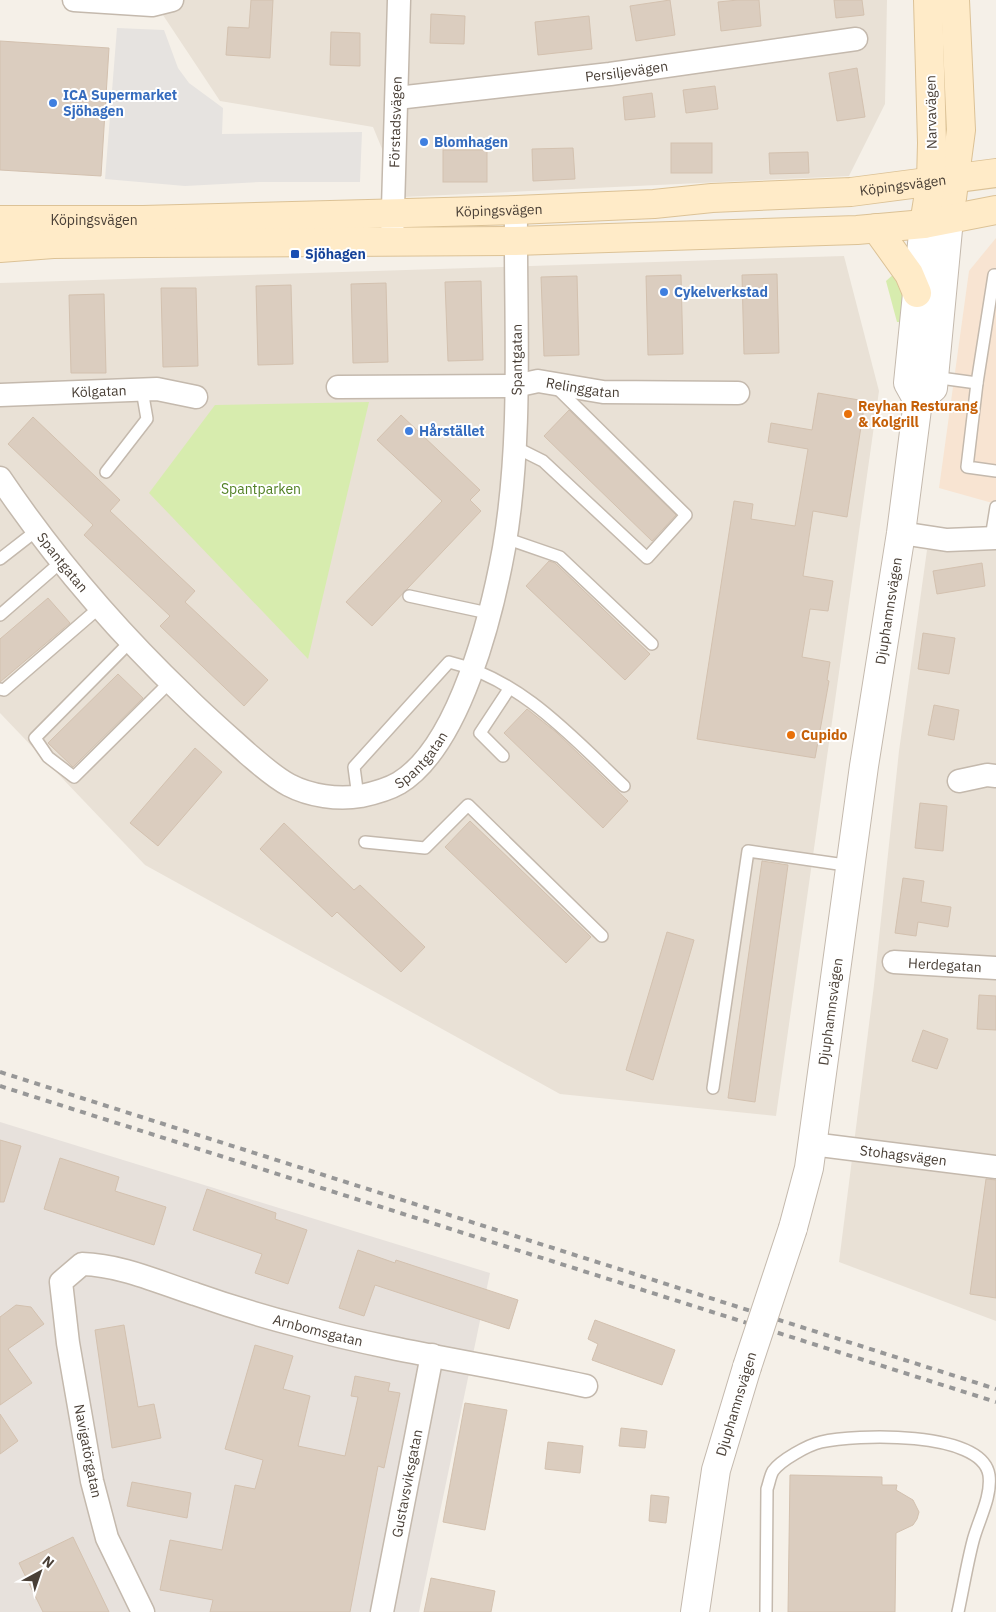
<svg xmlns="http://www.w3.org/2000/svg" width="996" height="1612" viewBox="0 0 996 1612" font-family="'IBM Plex Sans',sans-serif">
	<rect width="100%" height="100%" fill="#f5f0e8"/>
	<!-- residential -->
	<g fill="#e9e1d6">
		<polygon points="153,0 887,0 885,104 849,176 402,197 373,127 220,101"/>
		<polygon points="844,256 879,391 776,1116 560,1094 145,865 0,713 0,283"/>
		<polygon points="996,539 996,1321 839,1262 874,985 899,751 927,550"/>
	</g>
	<!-- commercial -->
	<polygon fill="#f8e4d2" points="996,238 996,504 939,488 969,271"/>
	<!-- industrial -->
	<polygon fill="#e7e1dc" points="0,1122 490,1273 419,1612 0,1612"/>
	<!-- green -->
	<g fill="#d7ecae">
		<path d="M895,273C904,287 903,305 904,322H897L886,281Z"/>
		<polygon points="369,402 308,659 149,493 215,405"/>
	</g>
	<!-- parking -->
	<polygon fill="#e6e3e0" points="117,28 164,30 178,68 189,83 223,108 222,134 362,132 360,182 260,182 185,186 105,179"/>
	<!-- building -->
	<g fill="#dbcdbf" stroke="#d3c1af">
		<polygon points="251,0 273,0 270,58 226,55 228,27 249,28"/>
		<polygon points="670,0 675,35 636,41 630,6"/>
		<polygon points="738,0 759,0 761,26 721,31 718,2"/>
		<polygon points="834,0 862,0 864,15 836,18"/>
		<polygon points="431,14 465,16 464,44 430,43"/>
		<polygon points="589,16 592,49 538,55 535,22"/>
		<polygon points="331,32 360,33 360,66 330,65"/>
		<polygon points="0,41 109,48 101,176 0,170"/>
		<polygon points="857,68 865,117 837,121 829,73"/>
		<polygon points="715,86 718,109 686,113 683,90"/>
		<polygon points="652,93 655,117 625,120 623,97"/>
		<rect x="671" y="143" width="41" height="30"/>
		<polygon points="573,148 575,179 533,181 532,149"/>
		<rect x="443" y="150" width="44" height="32"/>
		<polygon points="808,152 809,173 770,174 769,153"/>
		<polygon points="777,274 779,353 744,354 742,275"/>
		<polygon points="681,275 683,354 648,355 646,276"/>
		<polygon points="577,276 579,355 544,356 541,277"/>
		<polygon points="481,281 483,360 448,361 445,282"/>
		<polygon points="386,283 388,362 353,363 351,284"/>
		<polygon points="291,285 293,364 258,365 256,286"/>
		<polygon points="161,288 196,288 198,366 163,367"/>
		<polygon points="104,294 106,373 71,373 69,295"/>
		<polygon points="818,393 865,401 847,517 813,511 803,576 833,581 828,611 810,609 802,657 830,662 827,680 829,681 815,758 697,739 734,501 753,504 751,519 795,526 808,449 768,442 771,423 812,430"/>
		<polygon points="569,410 676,515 652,541 544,436"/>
		<polygon points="401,415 480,490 470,500 481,511 372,626 346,602 442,501 377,440"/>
		<polygon points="33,417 120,500 110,511 195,591 185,602 268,680 244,706 160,626 170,616 84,535 93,525 8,444"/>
		<polygon points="549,561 555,563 650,654 625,680 526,586"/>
		<polygon points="982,563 985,586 937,594 933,571"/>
		<polygon points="48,598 70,623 0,682 0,639"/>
		<polygon points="923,633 955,638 949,674 918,669"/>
		<polygon points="118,674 143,698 73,767 48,743"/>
		<polygon points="934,705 959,710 954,740 928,735"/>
		<polygon points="527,709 556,732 628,801 603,828 504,733"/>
		<polygon points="195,748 222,772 158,846 130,823"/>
		<polygon points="920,803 947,806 943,851 915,848"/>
		<polygon points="470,821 591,937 566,963 445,847"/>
		<polygon points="284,823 354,890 360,885 425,947 401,972 337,912 332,917 260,849"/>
		<polygon points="762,861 788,865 755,1102 728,1098"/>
		<polygon points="903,878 924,881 921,902 951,907 948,927 918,922 916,936 895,933"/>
		<polygon points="667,932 694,940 653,1080 626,1070"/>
		<polygon points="979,995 996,996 996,1030 977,1029"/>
		<polygon points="923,1030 948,1039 937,1069 912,1061"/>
		<polygon points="0,1140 21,1146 4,1202 0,1202"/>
		<polygon points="60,1158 119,1177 115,1191 166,1207 154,1245 44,1209"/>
		<polygon points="986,1179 996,1180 996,1298 970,1294"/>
		<polygon points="207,1189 276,1213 275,1219 307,1230 288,1284 255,1273 262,1254 193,1230"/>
		<polygon points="358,1250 395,1263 396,1260 518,1300 509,1329 375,1285 364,1316 339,1308"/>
		<polygon points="16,1305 31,1307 44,1324 8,1349 32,1383 0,1405 0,1317"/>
		<polygon points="595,1320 675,1350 662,1385 592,1360 598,1344 588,1339"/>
		<polygon points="124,1325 138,1407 154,1404 161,1438 112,1448 95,1330"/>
		<polygon points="255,1345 293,1356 283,1389 310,1396 298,1446 345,1456 358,1397 351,1396 355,1376 390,1383 388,1391 400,1393 384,1468 378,1466 350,1612 210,1612 213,1600 160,1590 170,1540 222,1550 235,1485 255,1489 263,1460 225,1449"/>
		<polygon points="465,1403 507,1410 485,1530 443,1522"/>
		<polygon points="0,1414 18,1441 0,1454"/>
		<polygon points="621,1428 647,1431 645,1448 619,1446"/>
		<polygon points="548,1442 583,1446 580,1473 545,1469"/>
		<polygon points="790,1475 882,1477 882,1485 897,1485 896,1490 913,1500 919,1512 917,1519 913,1525 896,1533 895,1612 788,1612"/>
		<polygon points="132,1482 191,1493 187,1518 127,1506"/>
		<polygon points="651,1495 669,1497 666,1523 649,1521"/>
		<polygon points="73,1537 109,1612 43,1612 19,1563"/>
		<polygon points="431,1578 495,1591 491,1612 424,1612"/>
	</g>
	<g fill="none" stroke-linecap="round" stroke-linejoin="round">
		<defs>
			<g id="service">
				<polyline points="996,275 994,275 977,383 967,467 996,471"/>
				<polyline points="933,377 977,383"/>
				<polyline points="515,447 543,461 647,558 686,515 557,388"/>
				<polyline points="106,472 147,419 142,390"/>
				<polyline points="505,538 560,557 652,644"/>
				<polyline points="991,538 996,507"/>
				<polyline points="0,559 36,531"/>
				<polyline points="409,596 488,613"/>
				<polyline points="0,615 61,562"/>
				<polyline points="130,642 35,738 48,757 74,777 170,682"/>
				<polyline points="0,689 4,690 100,607"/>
				<polyline points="503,756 480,733 509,689"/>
				<path d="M358,797L354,767L449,662C521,679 573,738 624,786"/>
				<polyline points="365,842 425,848 468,805 602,936"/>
				<polyline points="713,1088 748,851 852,866"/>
				<path d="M766,1612L767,1489C769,1484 770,1476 773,1471C781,1460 808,1445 821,1442C854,1434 982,1430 989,1475C992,1497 978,1521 973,1541C967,1564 963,1589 958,1612"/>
			</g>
			<g id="minor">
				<polyline points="74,0 152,5 172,0"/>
				<path id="s1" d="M397,98L610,74L856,39"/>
				<path id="s2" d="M392,243L399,0"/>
				<path id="s3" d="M338,387L515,386L538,381L603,392L738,393"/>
				<path id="s4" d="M0,395L157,389L196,397"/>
				<path id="s5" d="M0,478C54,558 116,630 185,696C205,716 227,735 248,754C261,765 274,777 289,785C310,796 338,800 361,796C375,793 387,790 399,783C460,746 492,614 504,548C523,437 515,322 516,210"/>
				<polyline points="901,533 947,540 996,538"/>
				<polyline points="959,781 987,775 996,776"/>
				<path id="s6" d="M894,962L996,968"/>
				<path id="s7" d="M812,1144L996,1167"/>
				<path id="s8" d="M143,1612L107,1538L92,1481L68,1343L61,1282L82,1264C121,1265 158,1282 195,1294C229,1306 265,1317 300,1326C394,1352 491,1365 586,1386"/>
				<path id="s9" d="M382,1612L432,1355"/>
			</g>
			<g id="tertiary">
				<polyline points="918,401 933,388 949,219"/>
				<path id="s10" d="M793,1228L809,1168L864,766L901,533L918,401L908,383L924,224"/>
				<polyline points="695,1612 716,1470 747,1367"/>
			</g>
			<g id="secondary">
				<polyline points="952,198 961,130 955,0"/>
				<path id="s11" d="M0,220H143L516,210L654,204L712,198L851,192L996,173"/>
				<polyline points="924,224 931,181 932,143 928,0"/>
				<polyline points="876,228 909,274 917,293"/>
				<polyline points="0,248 53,244 145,243 515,241 857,230 924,224 996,210"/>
			</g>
		</defs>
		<!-- service casing -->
		<use href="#service" stroke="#c4b9ad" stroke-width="14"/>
		<!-- minor casing -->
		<use href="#minor" stroke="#c4b9ad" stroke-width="25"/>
		<!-- tertiary casing -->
		<use href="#tertiary" stroke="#c4b9ad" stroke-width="30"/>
		<!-- secondary casing -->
		<use href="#secondary" stroke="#dcc296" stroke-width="30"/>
		<!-- service -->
		<use href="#service" stroke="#fff" stroke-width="11"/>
		<!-- minor -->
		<use href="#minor" stroke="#fff" stroke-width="22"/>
		<!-- tertiary -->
		<use href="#tertiary" stroke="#fff" stroke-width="28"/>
		<!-- secondary -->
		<use href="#secondary" stroke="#ffebc8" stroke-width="28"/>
		<!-- rail -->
		<g stroke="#979797" stroke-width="4" stroke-dasharray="6 6" stroke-linecap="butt">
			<polyline points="0,1072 996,1389"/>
			<polyline points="0,1086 996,1402"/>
		</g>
		<defs>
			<polyline id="tertiary-bridge" points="747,1367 793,1228"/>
		</defs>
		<!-- tertiary-bridge casing -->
		<use href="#tertiary-bridge" stroke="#c4b9ad" stroke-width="30" stroke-linecap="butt"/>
		<!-- tertiary-bridge -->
		<use href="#tertiary-bridge" stroke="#fff" stroke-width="28"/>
	</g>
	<!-- markers -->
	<g fill="#3f7fe0" stroke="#fff" stroke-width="2">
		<circle cx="53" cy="103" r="5"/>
		<circle cx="424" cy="142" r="5"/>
		<circle cx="664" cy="292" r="5"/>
		<circle cx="409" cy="431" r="5"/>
	</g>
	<rect fill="#1a4fb4" stroke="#fff" stroke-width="2" x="290" y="249" width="10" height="10" rx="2.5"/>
	<g fill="#e8710a" stroke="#fff" stroke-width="2">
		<circle cx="848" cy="414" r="5"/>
		<circle cx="791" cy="735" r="5"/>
	</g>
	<g text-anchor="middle" stroke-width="4" stroke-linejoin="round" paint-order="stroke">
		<!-- street labels -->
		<g font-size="14" fill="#493f36" stroke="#fff">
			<text dy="5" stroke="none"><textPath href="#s1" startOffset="231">Persiljevägen</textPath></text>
			<text transform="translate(931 112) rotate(-91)" y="5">Narvavägen</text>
			<text dy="5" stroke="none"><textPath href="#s2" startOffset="121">Förstadsvägen</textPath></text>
			<text dy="5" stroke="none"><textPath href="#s11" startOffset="904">Köpingsvägen</textPath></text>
			<text dy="5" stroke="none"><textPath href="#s11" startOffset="499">Köpingsvägen</textPath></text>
			<text dy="5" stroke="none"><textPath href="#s11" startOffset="94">Köpingsvägen</textPath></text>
			<text dy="5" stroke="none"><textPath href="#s5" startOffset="990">Spantgatan</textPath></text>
			<text dy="5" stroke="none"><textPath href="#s3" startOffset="246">Relinggatan</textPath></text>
			<text dy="5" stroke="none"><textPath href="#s4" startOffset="99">Kölgatan</textPath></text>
			<text dy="5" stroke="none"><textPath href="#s5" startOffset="105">Spantgatan</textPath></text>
			<text dy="5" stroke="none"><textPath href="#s10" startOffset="625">Djuphamnsvägen</textPath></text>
			<text dy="5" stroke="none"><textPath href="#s5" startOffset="570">Spantgatan</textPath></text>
			<text dy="5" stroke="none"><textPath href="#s6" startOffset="51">Herdegatan</textPath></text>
			<text dy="5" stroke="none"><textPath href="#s10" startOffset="220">Djuphamnsvägen</textPath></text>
			<text dy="5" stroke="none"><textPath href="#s7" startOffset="92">Stohagsvägen</textPath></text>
			<text dy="5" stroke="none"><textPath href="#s8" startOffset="616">Arnbomsgatan</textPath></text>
			<text transform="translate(736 1404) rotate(-73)" y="5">Djuphamnsvägen</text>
			<text transform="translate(88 1451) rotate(79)" y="5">Navigatörgatan</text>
			<text dy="5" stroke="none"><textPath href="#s9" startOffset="131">Gustavsviksgatan</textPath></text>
		</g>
		<!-- shop labels -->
		<g font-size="14" font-weight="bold" fill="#366cbe" stroke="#fff" text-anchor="start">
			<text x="63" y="100">ICA Supermarket<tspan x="63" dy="16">Sjöhagen</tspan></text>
			<text x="434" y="147">Blomhagen</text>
			<text x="674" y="297">Cykelverkstad</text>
			<text x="419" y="436">Hårstället</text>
		</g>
		<!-- transit labels -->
		<g font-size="14" font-weight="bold" fill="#164399" stroke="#fff" text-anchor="start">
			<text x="305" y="259">Sjöhagen</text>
		</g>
		<!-- food labels -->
		<g font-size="14" font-weight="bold" fill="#c56008" stroke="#fff" text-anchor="start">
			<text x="858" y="411">Reyhan Resturang<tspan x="858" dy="16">&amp; Kolgrill</tspan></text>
			<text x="801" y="740">Cupido</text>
		</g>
		<!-- park labels -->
		<g font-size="14" fill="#518024" stroke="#fff">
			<text x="261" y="494">Spantparken</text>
		</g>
	</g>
	<!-- north arrow -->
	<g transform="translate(40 1572) rotate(40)" stroke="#ffffff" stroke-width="4" paint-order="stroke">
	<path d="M0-4L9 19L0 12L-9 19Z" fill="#493f36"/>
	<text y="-8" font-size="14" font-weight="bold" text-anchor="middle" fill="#493f36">N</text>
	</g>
</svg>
